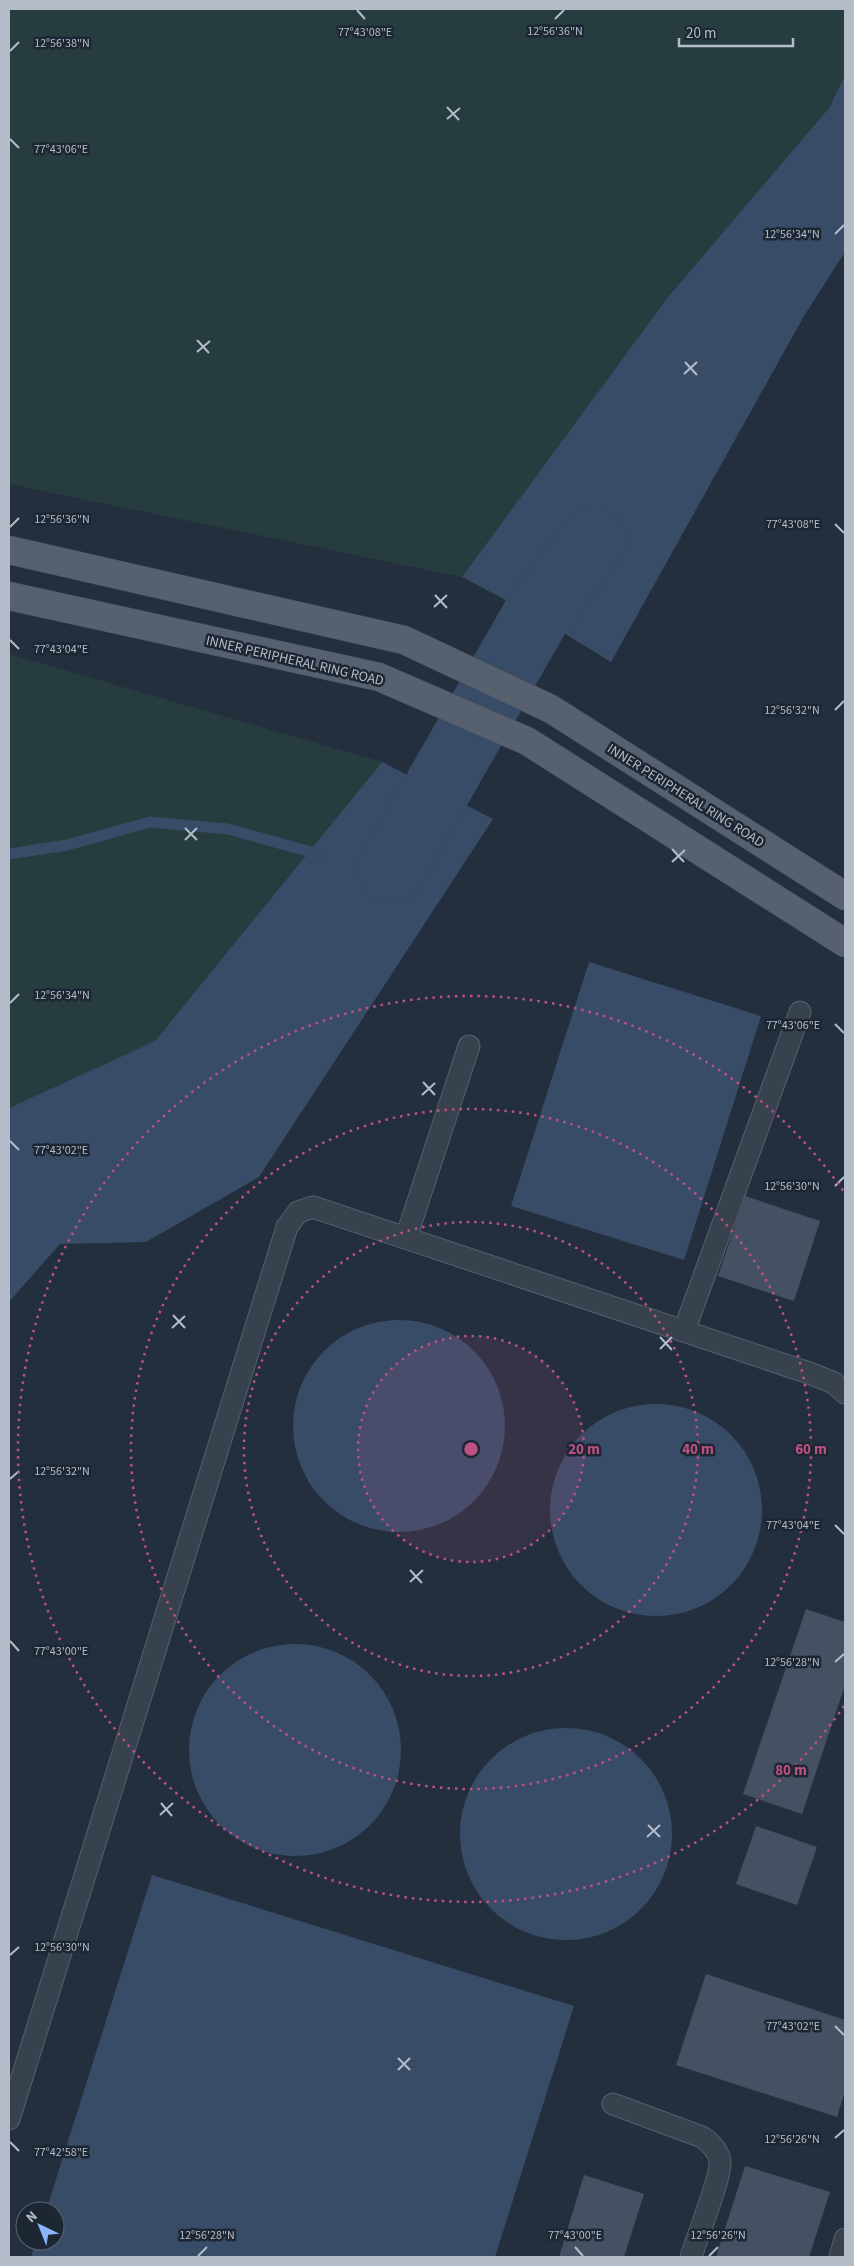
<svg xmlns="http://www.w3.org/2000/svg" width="854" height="2266" viewBox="0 0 854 2266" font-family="'Source Sans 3',sans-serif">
	<rect width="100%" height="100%" fill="#242f3e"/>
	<!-- green -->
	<g fill="#263c3f">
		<polygon points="9,9 845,9 845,75 829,108 668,297 462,577 9,484"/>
		<polygon points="9,654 382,762 155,1041 9,1108"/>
	</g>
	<!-- water -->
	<g fill="#394c67">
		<polygon points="845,75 845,252 804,316 611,662 536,616 462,577 668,297 829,108"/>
		<polygon points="382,762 493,819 259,1177 146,1242 60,1244 9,1302 9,1108 155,1041"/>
		<polygon points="589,962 761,1016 684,1260 511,1206"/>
		<circle cx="399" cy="1426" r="106"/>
		<circle cx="656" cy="1510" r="106"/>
		<circle cx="295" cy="1750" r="106"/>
		<circle cx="566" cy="1834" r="106"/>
		<polygon points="152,1875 574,2006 495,2257 31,2257 36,2241 55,2241 55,2211 46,2211"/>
	</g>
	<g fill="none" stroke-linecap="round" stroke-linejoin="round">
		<!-- stream -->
		<polyline stroke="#394c67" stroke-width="11" points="9,854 67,845 150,822 228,829 322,855"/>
		<!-- river -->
		<polyline stroke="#394c67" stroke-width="68" points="391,870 536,616 593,541"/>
	</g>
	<!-- building -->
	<g fill="#455162">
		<polygon points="745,1196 820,1221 794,1301 718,1276"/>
		<polygon points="806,1609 845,1622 845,1685 802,1814 743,1794"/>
		<polygon points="756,1826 817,1847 797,1905 736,1884"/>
		<polygon points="706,1974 845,2020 845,2091 837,2117 676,2065"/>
		<polygon points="745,2166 830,2192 809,2257 716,2257"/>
		<polygon points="584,2175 644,2194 624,2257 559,2257"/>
	</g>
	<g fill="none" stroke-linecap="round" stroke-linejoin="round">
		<defs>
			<g id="lane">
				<polyline points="406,1238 469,1046"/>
				<polyline points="684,1331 800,1012"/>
				<path d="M613,2104L702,2137C711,2143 718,2150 720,2161C722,2175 696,2240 691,2257"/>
				<polyline points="9,2119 287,1227 298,1212 313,1207 812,1374 834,1383 845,1393"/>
				<polyline points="840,2257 845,2239"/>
			</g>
			<g id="primary">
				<polyline points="9,550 404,640 551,709 845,896"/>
				<polyline points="9,596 379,677 527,741 845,943"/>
			</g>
		</defs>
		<!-- lane casing -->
		<use href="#lane" stroke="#565f6c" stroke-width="23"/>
		<!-- primary casing -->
		<use href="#primary" stroke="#414a57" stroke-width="29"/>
		<!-- lane -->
		<use href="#lane" stroke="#38414e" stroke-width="21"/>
		<!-- primary -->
		<use href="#primary" stroke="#56606e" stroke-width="28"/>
	</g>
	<!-- ticks -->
	<path fill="none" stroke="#b4bcc9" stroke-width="2" d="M357,10L365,19M555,19L564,10M10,51L19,42M447,107L459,120M447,119L460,108M10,139L19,148M835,234L844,225M197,340L209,353M197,352L210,341M685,362L697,375M684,374L697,362M835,524L844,533M10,527L19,518M435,595L447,608M434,607L447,595M10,640L19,649M835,710L844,701M185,828L197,840M185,840L197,828M672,849L684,862M672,862L685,850M10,1003L19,994M835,1024L844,1033M423,1082L435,1095M422,1095L435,1083M10,1141L19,1150M835,1186L844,1177M173,1315L185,1328M172,1328L185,1316M660,1337L672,1350M660,1349L672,1337M10,1479L19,1471M835,1525L844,1534M410,1570L422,1583M410,1582L423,1570M10,1641L19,1651M835,1662L844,1654M161,1803L172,1816M160,1815L173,1803M648,1825L660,1837M647,1837L660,1825M10,1955L19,1947M835,2026L844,2035M398,2058L410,2070M398,2070L410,2058M835,2138L844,2130M10,2142L19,2151M575,2247L583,2256M198,2256L207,2247M709,2256L718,2247"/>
	<!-- distance rings -->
	<circle cx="471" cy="1449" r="113" fill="#bd5182" fill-opacity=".12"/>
	<g fill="none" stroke="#bd5182" stroke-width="2.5" stroke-dasharray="2.5 5">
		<circle cx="471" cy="1449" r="113"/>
		<circle cx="471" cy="1449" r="227"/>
		<circle cx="471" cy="1449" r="340"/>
		<path d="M844 1706A453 453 0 1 1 844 1192"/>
	</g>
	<g text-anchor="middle" stroke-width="5" stroke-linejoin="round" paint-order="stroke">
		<!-- street labels -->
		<g font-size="14" fill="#b4bcc9" stroke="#1d2633">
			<text transform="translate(295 660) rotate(13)" y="5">INNER PERIPHERAL RING ROAD</text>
			<text transform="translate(686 795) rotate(32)" y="5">INNER PERIPHERAL RING ROAD</text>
		</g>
	</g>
	<g font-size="12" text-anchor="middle" fill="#b4bcc9" stroke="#1d2633" stroke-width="5" stroke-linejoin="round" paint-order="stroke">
		<text x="555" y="35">12°56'36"N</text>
		<text x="365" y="36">77°43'08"E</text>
		<text x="62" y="47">12°56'38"N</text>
		<text x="61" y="153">77°43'06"E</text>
		<text x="792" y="238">12°56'34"N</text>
		<text x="62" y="523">12°56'36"N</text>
		<text x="793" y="528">77°43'08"E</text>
		<text x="61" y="653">77°43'04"E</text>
		<text x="792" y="714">12°56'32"N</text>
		<text x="62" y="999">12°56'34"N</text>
		<text x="793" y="1029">77°43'06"E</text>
		<text x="61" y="1154">77°43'02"E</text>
		<text x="792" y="1190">12°56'30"N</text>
		<text x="62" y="1475">12°56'32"N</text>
		<text x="793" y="1529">77°43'04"E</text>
		<text x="61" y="1655">77°43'00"E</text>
		<text x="792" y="1666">12°56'28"N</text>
		<text x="62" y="1951">12°56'30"N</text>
		<text x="793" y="2030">77°43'02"E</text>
		<text x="792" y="2143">12°56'26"N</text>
		<text x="61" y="2156">77°42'58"E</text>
		<text x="575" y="2239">77°43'00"E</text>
		<text x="207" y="2239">12°56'28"N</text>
		<text x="718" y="2239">12°56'26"N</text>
	</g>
	<circle cx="471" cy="1449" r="8" fill="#bd5182" stroke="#1d2633" stroke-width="2.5"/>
	<g font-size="15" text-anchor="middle" font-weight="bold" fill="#bd5182" stroke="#1d2633" stroke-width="5" stroke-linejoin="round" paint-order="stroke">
		<text x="584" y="1454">20 m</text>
		<text x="698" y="1454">40 m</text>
		<text x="811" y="1454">60 m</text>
		<text x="791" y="1775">80 m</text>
	</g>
	<!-- border -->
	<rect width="854" height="2266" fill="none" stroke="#b4bcc9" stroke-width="20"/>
	<!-- north arrow -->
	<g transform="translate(40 2226) rotate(317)"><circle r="24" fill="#1d2633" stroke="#59626f"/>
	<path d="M0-4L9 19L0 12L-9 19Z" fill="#8ab4f8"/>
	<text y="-8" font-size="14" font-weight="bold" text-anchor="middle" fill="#b4bcc9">N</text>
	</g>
	<!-- scale -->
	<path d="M679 38v8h114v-8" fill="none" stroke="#b4bcc9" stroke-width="2.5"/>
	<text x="686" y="38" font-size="15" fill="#b4bcc9" stroke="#1d2633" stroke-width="4" paint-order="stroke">20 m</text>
</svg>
